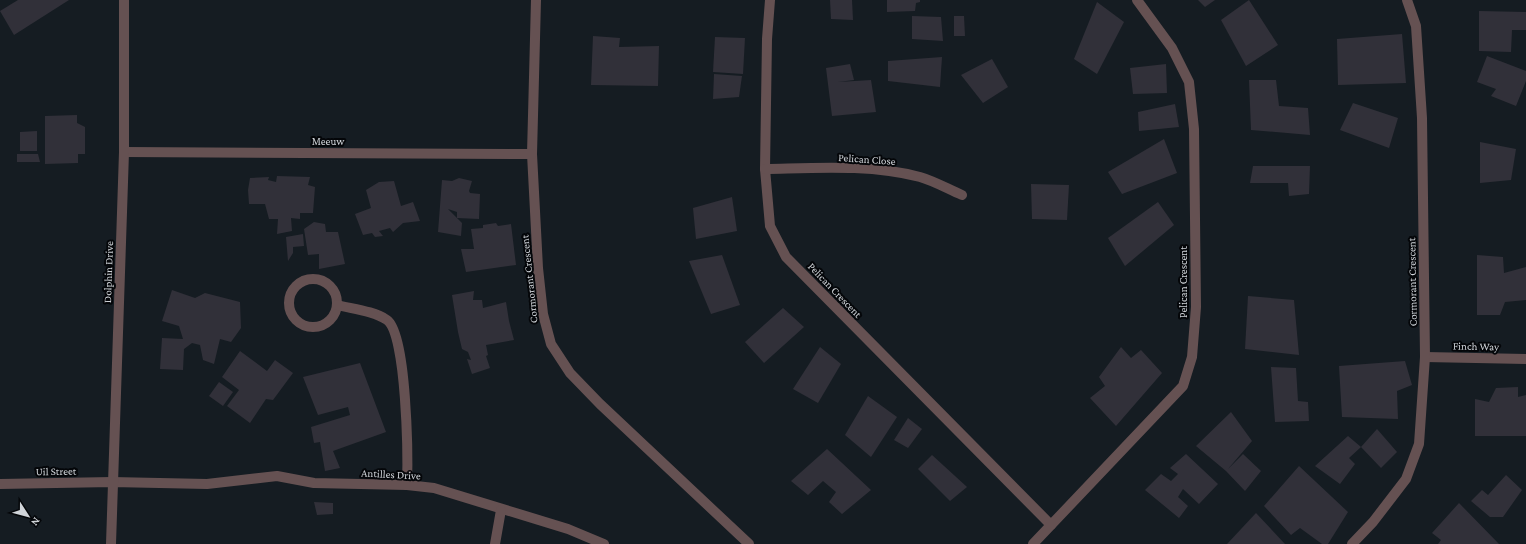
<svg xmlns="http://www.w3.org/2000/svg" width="1526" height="544" viewBox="0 0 1526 544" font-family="'Crimson Pro',serif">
	<rect width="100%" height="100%" fill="#151c22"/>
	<!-- building -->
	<g fill="#313039">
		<polygon points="18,0 69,0 14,35 0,11"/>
		<polygon points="830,0 852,0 853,20 831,19"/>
		<polygon points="887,0 920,0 920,2 916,3 915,11 887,12"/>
		<polygon points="1198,0 1215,0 1205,7"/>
		<polygon points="1249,0 1278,45 1246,66 1221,20"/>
		<polygon points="1097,2 1124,22 1097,74 1074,59"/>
		<polygon points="1479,11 1526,12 1526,30 1512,30 1511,52 1479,51"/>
		<polygon points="912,16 941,17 943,41 912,39"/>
		<polygon points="954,16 964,16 965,36 954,36"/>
		<polygon points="1402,34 1406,83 1338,85 1337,39"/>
		<polygon points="593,36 620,38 619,47 659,46 658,86 591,85"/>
		<polygon points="715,37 745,38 743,74 713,72"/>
		<polygon points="1487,56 1526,71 1526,81 1516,106 1491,96 1496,89 1477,82"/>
		<polygon points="942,57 940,87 888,81 888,61"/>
		<polygon points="992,59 1008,87 983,103 961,75"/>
		<polygon points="850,64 854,80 838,82 871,80 876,112 832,116 826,68"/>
		<polygon points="1166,64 1167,93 1133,94 1130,68"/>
		<polygon points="714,74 742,76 739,97 713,99"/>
		<polygon points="1249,80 1276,80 1279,106 1308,108 1310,135 1251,130"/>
		<polygon points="1353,103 1398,118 1389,148 1340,130"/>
		<polygon points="1175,104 1179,127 1139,131 1138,112"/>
		<polygon points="77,115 77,123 85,127 85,154 78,154 78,163 45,164 45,116"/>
		<polygon points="37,131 37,151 20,151 20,132"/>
		<polygon points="1164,139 1177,173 1122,194 1108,172"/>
		<polygon points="1480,142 1516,149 1511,180 1480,183"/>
		<polygon points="17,154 38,154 40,162 17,162"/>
		<polygon points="1253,166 1310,166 1309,194 1289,196 1288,183 1250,183"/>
		<polygon points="277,176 310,177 308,185 315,187 313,213 300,213 300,219 291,218 292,231 277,234 278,219 269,219 265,204 249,204 248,190 250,178 269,177 268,180 276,182"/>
		<polygon points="459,178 472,181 469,191 470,193 480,194 479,219 457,218 457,212 448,209 462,223 461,236 438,232 442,180 452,181"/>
		<polygon points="394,181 401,206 413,202 420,221 403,223 393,232 390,228 379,231 383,236 375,237 372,233 363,235 355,214 371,208 366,190 379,182"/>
		<polygon points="1031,184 1069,185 1067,220 1032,219"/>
		<polygon points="732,197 737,231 696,239 693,208"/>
		<polygon points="1158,202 1174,225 1125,266 1108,238"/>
		<polygon points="314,222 325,224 326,232 338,232 345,264 319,269 319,254 308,255 304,229"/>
		<polygon points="496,223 498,226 511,224 516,265 466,272 461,249 474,249 471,229 483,228 483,225"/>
		<polygon points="303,234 304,246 293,247 293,253 288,261 286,237"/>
		<polygon points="722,255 740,305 711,314 689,261"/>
		<polygon points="1477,255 1503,257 1504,273 1526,267 1526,300 1505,302 1500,315 1477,315"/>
		<polygon points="172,290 195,298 205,293 240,302 241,328 231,342 220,339 214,364 203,360 200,345 192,343 184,349 183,370 160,369 162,338 183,339 179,326 162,321"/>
		<polygon points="474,291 473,300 482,300 483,308 506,302 509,321 514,340 486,345 488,355 486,356 490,368 472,374 467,359 471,360 468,352 462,349 458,332 452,295"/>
		<polygon points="1248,296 1294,300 1299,355 1245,349"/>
		<polygon points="783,308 804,327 764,363 745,342"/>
		<polygon points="820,347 841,364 818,403 793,389"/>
		<polygon points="1121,347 1131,358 1141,350 1162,373 1116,426 1090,398 1105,386 1099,377"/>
		<polygon points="240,351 267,371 275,360 293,373 273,400 266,399 250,423 227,406 239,390 222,377"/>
		<polygon points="1405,361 1412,385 1397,391 1398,419 1342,417 1339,366"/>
		<polygon points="360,363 386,432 333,451 340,468 325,471 320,442 314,443 311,427 350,415 348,407 318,415 303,377"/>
		<polygon points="1271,367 1296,368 1298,401 1308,402 1309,421 1275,422"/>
		<polygon points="219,382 233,392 223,406 209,396"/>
		<polygon points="1518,387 1518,397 1526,395 1526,436 1475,436 1475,399 1489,402 1496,388"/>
		<polygon points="868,396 897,417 871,457 845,435"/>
		<polygon points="1231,412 1252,441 1228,469 1243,454 1261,471 1245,491 1226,471 1196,446"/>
		<polygon points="908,418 922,429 908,448 894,440"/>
		<polygon points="1377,429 1397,452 1381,468 1361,447"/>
		<polygon points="1348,436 1361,447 1349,458 1355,464 1340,484 1315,466"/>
		<polygon points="827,449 871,490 842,514 829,502 836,492 823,481 808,495 791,481"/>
		<polygon points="1186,454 1218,484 1199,504 1183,489 1178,497 1188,506 1179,518 1145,490 1161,474 1171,481 1178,474 1170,468"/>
		<polygon points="932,455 967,487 950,501 918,469"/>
		<polygon points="1299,466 1348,512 1328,544 1322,544 1300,528 1291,535 1264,506"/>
		<polygon points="1506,475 1522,490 1503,517 1490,517 1471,501 1482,490 1488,495"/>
		<polygon points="314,502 333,503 333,514 317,515"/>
		<polygon points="1459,503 1499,544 1438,544 1441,540 1432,533"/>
		<polygon points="1256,513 1285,544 1227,544"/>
	</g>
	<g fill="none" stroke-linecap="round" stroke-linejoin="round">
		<!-- minor -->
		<g stroke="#655152" stroke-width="10">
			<polyline points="536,0 532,154 538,268 543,314 551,344 570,373 600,404 749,544"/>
			<polyline points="770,0 767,39 765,169 770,226 786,257 1051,525"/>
			<polyline points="124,152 532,154"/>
			<path d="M765,169C816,168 870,164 920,177C934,181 948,189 962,195"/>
			<circle cx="313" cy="303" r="24"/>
			<path d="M337,305C353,309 374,311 387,320C407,334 408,458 407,485"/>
			<polyline points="1425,357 1526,359"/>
			<polyline points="0,484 112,482 207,484 277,476 314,483 407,485 434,488 568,529 604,544"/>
			<polyline points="111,544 124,152 124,0"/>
			<polyline points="495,544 501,510"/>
			<polyline points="1033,544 1183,386 1192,357 1196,307 1194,129 1189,82 1172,48 1137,0"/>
			<polyline points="1352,544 1373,522 1406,479 1419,444 1425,357 1422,118 1416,26 1407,0"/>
		</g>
	</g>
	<g text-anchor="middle" stroke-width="4" stroke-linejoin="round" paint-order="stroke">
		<!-- street labels -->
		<g font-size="11" fill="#d0d4d9" stroke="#040609">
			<text x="328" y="145">Meeuw</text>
			<text transform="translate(867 159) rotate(4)" y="4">Pelican Close</text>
			<text transform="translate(108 272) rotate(-88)" y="4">Dolphin Drive</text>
			<text transform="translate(529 279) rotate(-96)" y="4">Cormorant Crescent</text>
			<text transform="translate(1183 282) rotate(-90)" y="4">Pelican Crescent</text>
			<text transform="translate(1412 282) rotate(-91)" y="4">Cormorant Crescent</text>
			<text transform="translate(835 290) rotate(46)" y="4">Pelican Crescent</text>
			<text transform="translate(1476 346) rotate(1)" y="4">Finch Way</text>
			<text transform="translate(56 471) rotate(-1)" y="4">Uil Street</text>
			<text transform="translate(391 474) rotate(3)" y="4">Antilles Drive</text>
		</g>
	</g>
	<!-- north arrow -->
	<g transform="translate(28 516) rotate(126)" stroke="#040609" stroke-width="3" paint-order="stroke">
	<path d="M0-3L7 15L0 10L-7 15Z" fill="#d0d4d9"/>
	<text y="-6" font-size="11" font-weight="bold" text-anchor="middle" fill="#d0d4d9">N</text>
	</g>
</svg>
